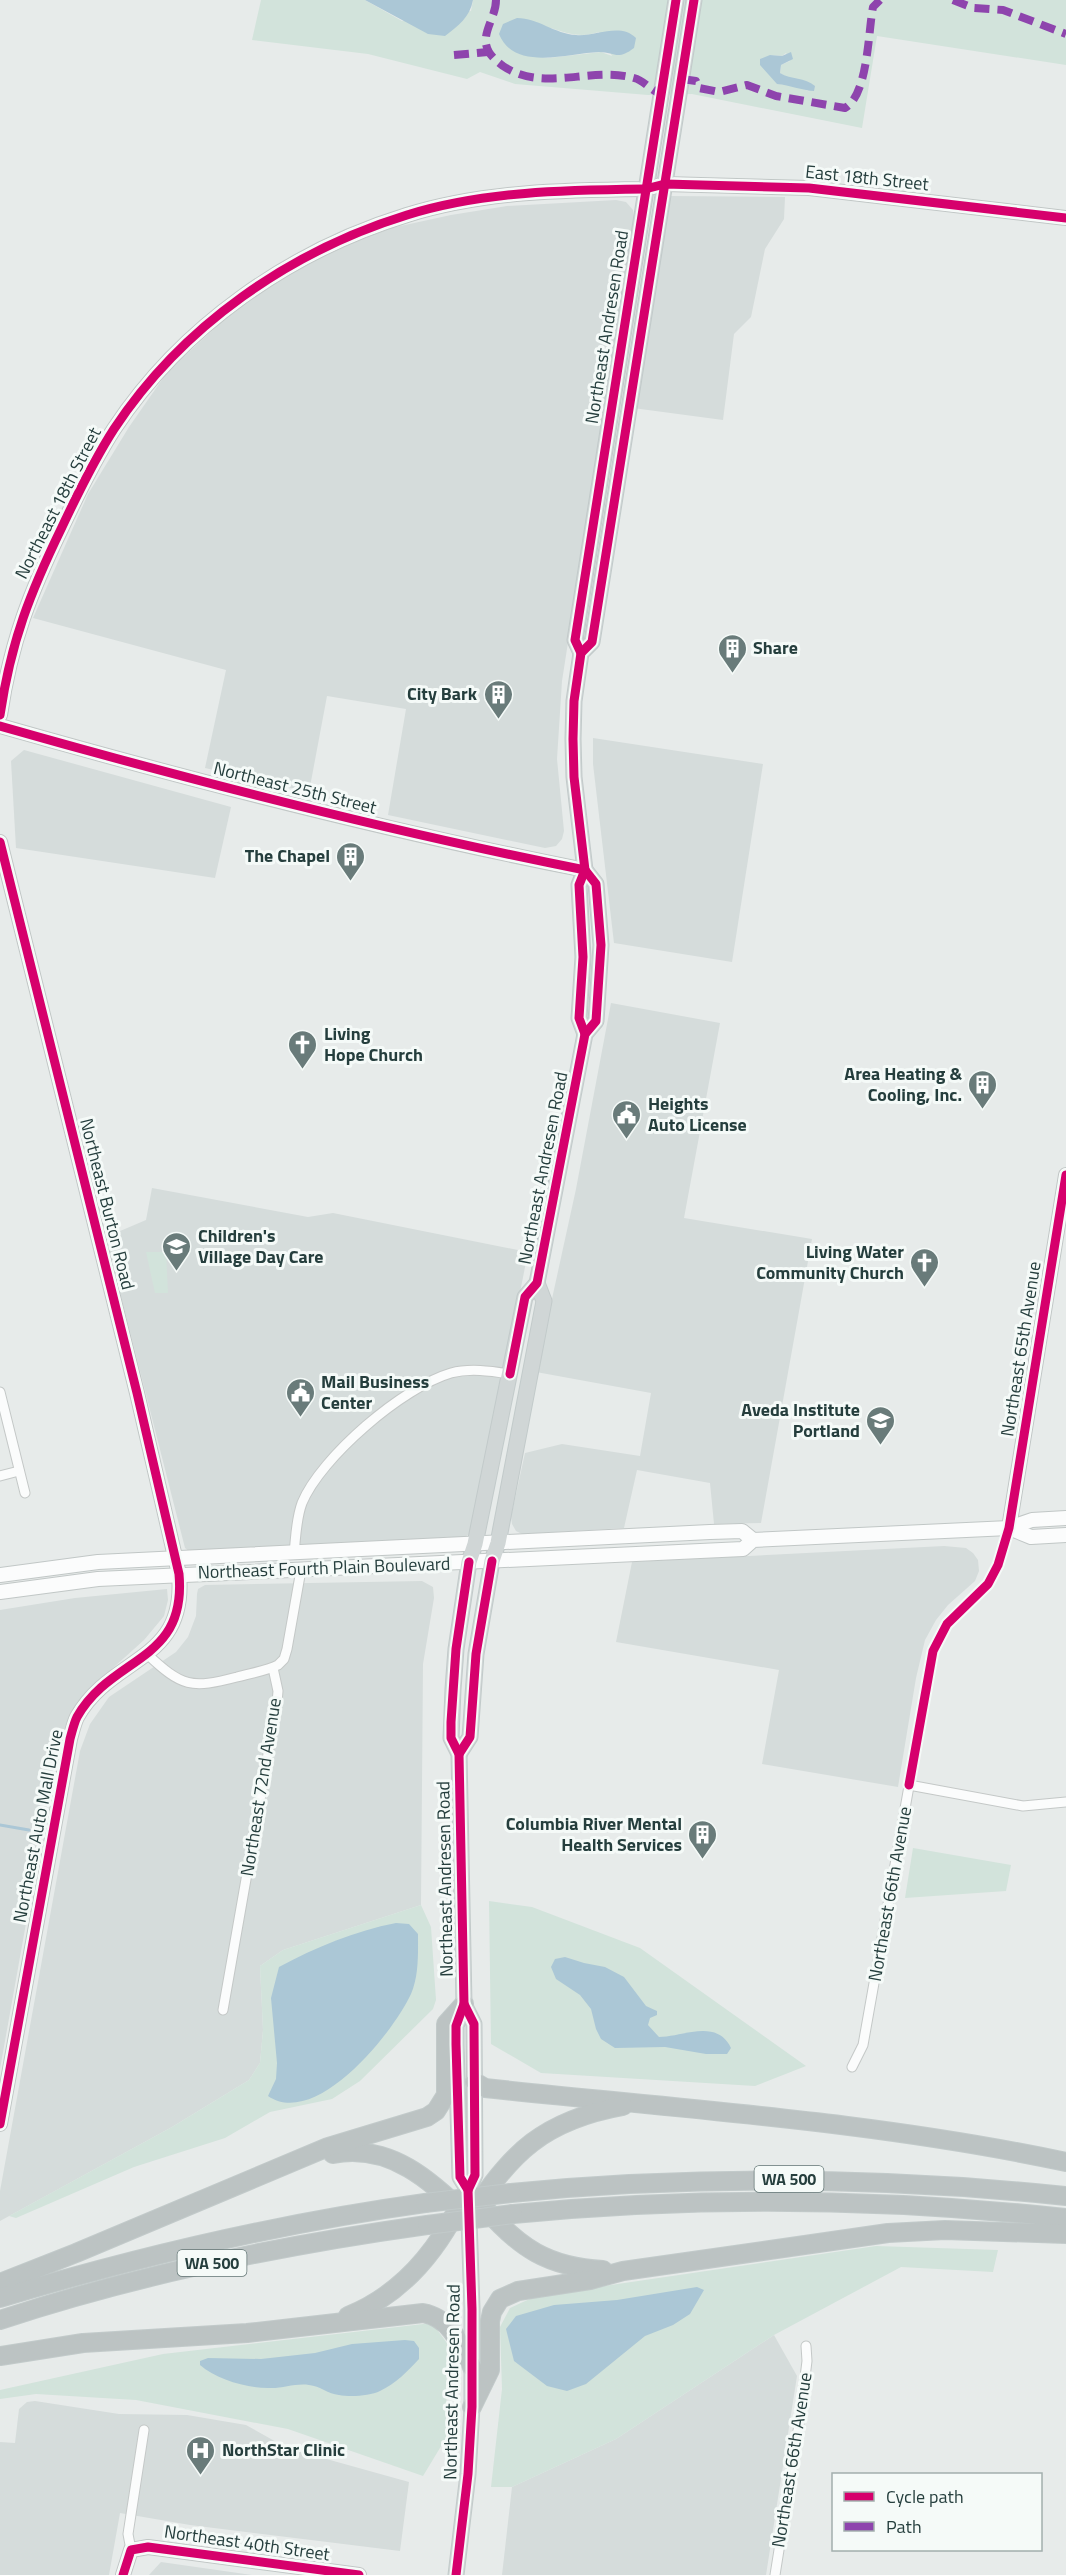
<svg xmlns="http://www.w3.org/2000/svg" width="1066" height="2575" viewBox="0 0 1066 2575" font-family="'Titillium Web',sans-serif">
	<rect width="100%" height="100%" fill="#e7ebea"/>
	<!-- built -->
	<g fill="#d5dcdb">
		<polygon points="667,196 785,197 784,219 765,249 751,317 734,334 723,420 633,408"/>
		<polygon points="616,200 626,202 633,210 634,218 562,681 557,759 564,831 562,839 556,846 545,848 388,815 406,709 327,696 309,792 205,768 226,670 33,618 88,494 129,427 168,371 240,305 270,284 335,249 391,228 451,215 507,206"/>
		<polygon points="593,738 763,764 732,962 614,943 593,764"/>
		<polygon points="24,750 231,807 215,878 16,848 11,761"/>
		<polygon points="611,1003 720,1023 684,1218 812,1239 761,1523 714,1524 710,1483 637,1470 624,1528 522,1534 516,1531 512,1524 511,1517 525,1453 562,1444 640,1456 651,1393 536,1372 576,1189"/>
		<polygon points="152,1188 308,1217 333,1213 528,1252 473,1530 468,1535 463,1538 189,1551 185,1548 106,1237 146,1220"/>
		<polygon points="944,1546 966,1548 973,1553 978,1560 979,1571 975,1581 948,1605 936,1620 925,1640 916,1678 898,1787 762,1764 779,1670 616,1642 632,1562"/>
		<polygon points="422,1581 433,1587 434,1598 423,1664 421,1905 283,1950 260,1966 263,2030 260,2063 249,2080 172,2127 0,2221 0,2191 80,1751 90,1724 109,1697 176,1652 188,1637 196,1616 197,1594 198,1589 205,1585"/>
		<polygon points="167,1589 168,1600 164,1616 144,1640 84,1694 68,1720 58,1744 0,2069 0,1610 75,1598"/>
		<polygon points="774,2335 797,2376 766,2575 502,2575 512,2487 616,2439"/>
		<polygon points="35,2401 119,2414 187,2415 246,2425 287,2448 409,2482 400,2551 190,2525 120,2513 109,2575 0,2575 0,2442 15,2443 19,2409 27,2402"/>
		<polygon points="161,2562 252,2575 149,2575"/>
	</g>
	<!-- green -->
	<g fill="#d2e3db" fill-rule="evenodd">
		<path d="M261,0H365L402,21L471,11L473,0H1066V65L877,36L862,128L692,94L648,95L515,84L480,72L467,79L368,54L252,40ZM551,28C569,34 581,38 599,32L612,56L601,52L548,58L525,55ZM786,53L790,61L781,65L780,73L810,92L798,86L780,84L770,55L782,56Z"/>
		<polygon points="146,1252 166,1252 168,1293 155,1293"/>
		<polygon points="913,1848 1011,1865 1006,1891 905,1898"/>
		<polygon points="489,1901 532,1907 640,1948 806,2066 755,2086 541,2073 491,2044"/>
		<polygon points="421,1905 431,1927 436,2000 433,2009 360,2081 332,2099 270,2112 225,2138 134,2167 16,2218 9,2216 172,2127 249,2080 260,2063 263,2030 260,1966 283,1950"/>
		<polygon points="876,2246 998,2250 993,2272 901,2267 774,2335 616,2439 512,2487 491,2487 502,2389 500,2327 510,2308 536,2296"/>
		<polygon points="432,2323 447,2343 446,2438 423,2476 288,2429 136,2400 36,2394 0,2399 0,2390 163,2354"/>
	</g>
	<!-- water -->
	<g fill="#abc7d6">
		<path d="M365,0H473C470,17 458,26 445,36L428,34Z"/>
		<path d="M517,18C538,18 555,34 576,35C595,37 620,22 636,38L634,48C617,61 615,52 599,52C569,53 514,72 499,34L503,24Z"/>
		<path d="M791,52L793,59L781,65L780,73C791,80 805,77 815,86L814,91C805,91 789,85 777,84L760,65V59L770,55L782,56Z"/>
		<path d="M396,1923L409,1924L418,1934C418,1953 419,1976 411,1994C393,2033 316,2129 268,2096L276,2079L277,2063L271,1998L279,1967C316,1947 355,1931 396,1923Z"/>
		<path d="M565,1957L584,1963L605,1967L624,1977L646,2006L657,2011V2015L650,2018L648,2025L659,2037C682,2037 717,2018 731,2048L727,2054H706L665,2047L615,2048L601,2039L596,2029L591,2009L580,1995L556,1979L551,1967L555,1959Z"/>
		<polygon points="697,2287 704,2290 690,2314 673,2325 645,2336 586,2384 567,2391 547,2386 514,2361 506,2329 516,2316 554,2305 617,2300"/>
		<path d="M405,2340L414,2341L419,2348V2359C408,2371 395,2384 380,2391C370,2396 350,2397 339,2395C328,2394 320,2386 309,2385C295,2383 282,2389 268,2388C246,2388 216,2379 200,2365V2361L208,2358L261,2359L315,2353L352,2344Z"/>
	</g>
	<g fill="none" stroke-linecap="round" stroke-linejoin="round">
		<!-- stream -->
		<polyline stroke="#abc7d6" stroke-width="3" points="0,1825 29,1830"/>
		<defs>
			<g id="street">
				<polyline points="0,1392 25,1493"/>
				<polyline points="0,1476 19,1471"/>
				<path d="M294,1553C296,1536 296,1519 302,1503C321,1457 403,1387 451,1373C470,1368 490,1371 510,1374"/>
				<path d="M147,1654C182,1687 191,1689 237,1677C251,1673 266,1671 278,1665L284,1659L287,1649L301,1570"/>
				<polyline points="909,1785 1023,1806 1066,1802"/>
				<polyline points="223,2010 277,1703 278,1691 273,1668"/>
				<polyline points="852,2067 863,2045 933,1651 947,1624 988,1584 998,1565 1009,1528"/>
				<polyline points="131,2550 128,2534 144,2430"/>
				<polyline points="775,2575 800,2418 807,2361 806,2346"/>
			</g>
			<g id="secondary">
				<path d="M0,715C11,641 30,593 62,527C78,493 94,460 114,429C182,326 290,251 407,215C484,191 566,190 645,189L665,184L809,188L1066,218"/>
				<path d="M0,726C193,781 387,831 585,870"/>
				<path d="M0,842L137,1393L179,1574C187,1663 112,1655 77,1717C74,1723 72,1732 70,1739L0,2124"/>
				<polyline points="1009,1528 1066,1175"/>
				<polyline points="1009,1528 1031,1537 1066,1535"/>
				<polyline points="0,1575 98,1562 710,1532 742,1531 753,1540"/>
				<polyline points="0,1592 98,1579 743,1549 753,1540 1009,1528 1032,1520 1066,1518"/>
				<polyline points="123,2575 131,2550 148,2547 359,2575"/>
			</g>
			<g id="primary">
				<polyline points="581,653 575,640 676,0"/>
				<polyline points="585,1034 579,1018 583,957 579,885 585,870 574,777 573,739 574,701 581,653 592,642 694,0"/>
				<polyline points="459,1754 470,1737 476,1654 492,1561 498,1543 544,1301 537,1283"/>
				<polyline points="464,2004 474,2024 475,2175 468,2190"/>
				<polyline points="456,2575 468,2474 472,2407 472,2309 468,2190 460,2177 456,2044 456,2026 464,2004 459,1754 451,1738 453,1689 456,1649 469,1562 475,1544 525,1297 537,1283 585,1034 596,1021 601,945 596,884 585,870"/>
			</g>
			<g id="highway">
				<path d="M475,2082L485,2088C679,2109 874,2121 1066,2162"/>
				<path d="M333,2154C390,2143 432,2181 469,2218C510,2152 545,2120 623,2106"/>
				<path d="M511,2193C697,2175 881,2177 1066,2196"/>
				<path d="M484,2207C519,2248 548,2267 603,2270"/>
				<path d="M513,2214C698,2196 882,2198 1066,2218"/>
				<polyline points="0,2283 76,2253 328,2147 427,2117 436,2111 446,2095 446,2024 464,2004"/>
				<path d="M0,2298C140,2256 281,2223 425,2203"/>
				<path d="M348,2316C398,2296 433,2256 457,2210"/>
				<path d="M0,2320C139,2274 283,2245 427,2225"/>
				<path d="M0,2356L83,2343L247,2333L423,2313C451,2318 461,2345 473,2369"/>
				<polyline points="472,2407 490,2370 490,2321 492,2312 500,2299 518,2291 590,2280 623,2271 888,2233 945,2230 1066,2234"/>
			</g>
		</defs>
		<!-- street casing -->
		<use href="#street" stroke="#c4c8c7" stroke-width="11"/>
		<!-- secondary casing -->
		<use href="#secondary" stroke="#c1c7c6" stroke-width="16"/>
		<!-- primary casing -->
		<use href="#primary" stroke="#c2caca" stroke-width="17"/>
		<!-- highway casing -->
		<use href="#highway" stroke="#c2caca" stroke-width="20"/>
		<!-- street -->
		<use href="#street" stroke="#fbfcfc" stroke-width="9"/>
		<!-- secondary -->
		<use href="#secondary" stroke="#fbfcfc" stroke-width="14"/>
		<!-- primary -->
		<use href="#primary" stroke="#d0d6d6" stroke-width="15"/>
		<!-- highway -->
		<use href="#highway" stroke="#bcc3c3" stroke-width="18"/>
		<defs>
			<g id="highway-bridge">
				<polyline points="425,2203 511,2193"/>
				<polyline points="427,2225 513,2214"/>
			</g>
		</defs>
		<!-- highway-bridge casing -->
		<use href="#highway-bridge" stroke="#c2caca" stroke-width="20" stroke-linecap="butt"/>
		<!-- highway-bridge -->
		<use href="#highway-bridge" stroke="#bcc3c3" stroke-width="18"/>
		<!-- quiet -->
		<g stroke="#8e44ad" stroke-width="8" stroke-dasharray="15 8" stroke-linecap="butt">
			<path d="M496,0C496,16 484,29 486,44C488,54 495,60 503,66C543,93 590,66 634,78C645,81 650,90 661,94"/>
			<polyline points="953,0 973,8 1003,10 1066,34"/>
			<polyline points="454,55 488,52"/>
			<path d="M682,79L696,81L699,88L719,92L747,85L776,96L845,108C868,95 868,33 873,7L880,0"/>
		</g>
		<defs>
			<g id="cycleway">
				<polyline points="581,653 575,640 676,0"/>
				<path d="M0,715C11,641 30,593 62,527C78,493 94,460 114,429C182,326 290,251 407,215C484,191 566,190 645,189L665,184L809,188L1066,218"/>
				<path d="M0,726C193,781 387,831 585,870"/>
				<path d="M0,842L137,1393L179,1574C187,1663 112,1655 77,1717C74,1723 72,1732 70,1739L0,2124"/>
				<polyline points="585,1034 579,1018 583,957 579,885 585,870 574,777 573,739 574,701 581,653 592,642 694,0"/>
				<polyline points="510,1374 525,1297 537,1283 585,1034 596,1021 601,945 596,884 585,870"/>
				<polyline points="459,1754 470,1737 476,1654 492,1561"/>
				<polyline points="909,1785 933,1651 947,1624 988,1584 998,1565 1009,1528 1066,1175"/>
				<polyline points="464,2004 474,2024 475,2175 468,2190"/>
				<polyline points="123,2575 131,2550 148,2547 359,2575"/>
				<polyline points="456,2575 468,2474 472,2407 472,2309 468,2190 460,2177 456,2044 456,2026 464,2004 459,1754 451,1738 451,1722 456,1649 469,1562"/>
			</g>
		</defs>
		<!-- cycleway casing -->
		<use href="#cycleway" stroke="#f5faf8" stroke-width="13"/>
		<!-- cycleway -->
		<use href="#cycleway" stroke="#d6006c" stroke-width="9"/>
	</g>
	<!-- icons -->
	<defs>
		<symbol id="building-pin" viewBox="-11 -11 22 30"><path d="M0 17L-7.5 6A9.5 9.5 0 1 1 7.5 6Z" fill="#697b7a" stroke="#f5faf8"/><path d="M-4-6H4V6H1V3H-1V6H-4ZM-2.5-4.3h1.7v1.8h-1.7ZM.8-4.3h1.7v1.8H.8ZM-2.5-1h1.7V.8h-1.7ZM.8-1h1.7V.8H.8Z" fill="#fff"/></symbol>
		<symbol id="church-pin" viewBox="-11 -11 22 30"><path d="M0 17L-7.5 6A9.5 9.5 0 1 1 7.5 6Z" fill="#697b7a" stroke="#f5faf8"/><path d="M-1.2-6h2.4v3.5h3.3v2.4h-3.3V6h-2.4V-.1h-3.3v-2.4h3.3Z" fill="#fff"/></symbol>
		<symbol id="civic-pin" viewBox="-11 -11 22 30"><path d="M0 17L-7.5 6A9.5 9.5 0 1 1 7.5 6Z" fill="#697b7a" stroke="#f5faf8"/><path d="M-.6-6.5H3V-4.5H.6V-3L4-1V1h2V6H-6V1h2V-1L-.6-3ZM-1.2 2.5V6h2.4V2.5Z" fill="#fff"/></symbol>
		<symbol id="school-pin" viewBox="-11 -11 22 30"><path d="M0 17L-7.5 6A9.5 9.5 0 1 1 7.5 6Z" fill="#697b7a" stroke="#f5faf8"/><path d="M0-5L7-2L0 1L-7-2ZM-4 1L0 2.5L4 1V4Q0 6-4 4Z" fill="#fff"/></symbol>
		<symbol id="hospital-pin" viewBox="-11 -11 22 30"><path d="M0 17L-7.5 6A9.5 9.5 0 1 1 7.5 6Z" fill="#697b7a" stroke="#f5faf8"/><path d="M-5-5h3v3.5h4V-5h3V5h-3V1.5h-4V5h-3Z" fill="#fff"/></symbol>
	</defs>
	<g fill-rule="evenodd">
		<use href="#building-pin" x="716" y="632" width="33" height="45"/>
		<use href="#building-pin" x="482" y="678" width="33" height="45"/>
		<use href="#building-pin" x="334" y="840" width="33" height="45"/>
		<use href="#church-pin" x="286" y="1028" width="33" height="45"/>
		<use href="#building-pin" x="966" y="1068" width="33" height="45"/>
		<use href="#civic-pin" x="610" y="1098" width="33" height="45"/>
		<use href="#school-pin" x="160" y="1230" width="33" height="45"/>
		<use href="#church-pin" x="908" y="1246" width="33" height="45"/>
		<use href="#civic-pin" x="284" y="1376" width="33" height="45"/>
		<use href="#school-pin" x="864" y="1404" width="33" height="45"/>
		<use href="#building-pin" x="686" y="1818" width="33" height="45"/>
		<use href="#hospital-pin" x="184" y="2434" width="33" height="45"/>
	</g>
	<g text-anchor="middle" stroke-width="6" stroke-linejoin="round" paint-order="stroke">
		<!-- shield labels -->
		<g fill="#f5faf8" stroke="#637675" stroke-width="1.5">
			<rect x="754.5" y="2166" width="69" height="26" rx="4.5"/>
			<rect x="177.5" y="2250" width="69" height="26" rx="4.5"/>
		</g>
		<g font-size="16" font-weight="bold" fill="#253e3d">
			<text x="789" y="2185">WA 500</text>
			<text x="212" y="2269">WA 500</text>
		</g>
		<!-- street labels -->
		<g font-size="18" fill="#253e3d" stroke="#f5faf8">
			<text transform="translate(867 178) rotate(6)" y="6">East 18th Street</text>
			<text transform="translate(607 327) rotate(-81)" y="6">Northeast Andresen Road</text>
			<text transform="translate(58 503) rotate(-63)" y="6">Northeast 18th Street</text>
			<text transform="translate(295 788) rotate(14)" y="6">Northeast 25th Street</text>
			<text transform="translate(543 1168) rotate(-79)" y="6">Northeast Andresen Road</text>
			<text transform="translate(107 1204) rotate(76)" y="6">Northeast Burton Road</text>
			<text transform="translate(1021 1349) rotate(-81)" y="6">Northeast 65th Avenue</text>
			<text transform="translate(324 1568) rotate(-2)" y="6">Northeast Fourth Plain Boulevard</text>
			<text transform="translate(261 1787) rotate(-81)" y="6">Northeast 72nd Avenue</text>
			<text transform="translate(38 1826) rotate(-79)" y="6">Northeast Auto Mall Drive</text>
			<text transform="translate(445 1879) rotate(-91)" y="6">Northeast Andresen Road</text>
			<text transform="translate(890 1894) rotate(-80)" y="6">Northeast 66th Avenue</text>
			<text transform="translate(452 2382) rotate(-89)" y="6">Northeast Andresen Road</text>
			<text transform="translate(792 2460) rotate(-81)" y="6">Northeast 66th Avenue</text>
			<text transform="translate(247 2543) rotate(8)" y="6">Northeast 40th Street</text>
		</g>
		<!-- poi labels -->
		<g font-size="18" font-weight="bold" fill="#253e3d" stroke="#f5faf8" text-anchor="start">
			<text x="753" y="654">Share</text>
			<text x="477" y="700" text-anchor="end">City Bark</text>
			<text x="330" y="862" text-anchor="end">The Chapel</text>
			<text x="324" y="1040">Living<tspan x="324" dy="21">Hope Church</tspan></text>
			<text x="962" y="1080" text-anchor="end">Area Heating &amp;<tspan x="962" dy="21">Cooling, Inc.</tspan></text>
			<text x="648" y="1110">Heights<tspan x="648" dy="21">Auto License</tspan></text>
			<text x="198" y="1242">Children's<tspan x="198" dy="21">Village Day Care</tspan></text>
			<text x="904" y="1258" text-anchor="end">Living Water<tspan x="904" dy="21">Community Church</tspan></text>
			<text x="321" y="1388">Mail Business<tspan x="321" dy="21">Center</tspan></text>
			<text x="860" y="1416" text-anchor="end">Aveda Institute<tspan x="860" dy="21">Portland</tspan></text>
			<text x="682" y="1830" text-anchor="end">Columbia River Mental<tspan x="682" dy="21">Health Services</tspan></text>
			<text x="222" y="2456">NorthStar Clinic</text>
		</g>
	</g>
	<!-- legend -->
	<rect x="832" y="2473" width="210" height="78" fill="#f5faf8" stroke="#a2afad" stroke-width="1.5"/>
	<rect x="844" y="2492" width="30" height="9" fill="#d6006c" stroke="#a2afad" stroke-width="1.5"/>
	<text x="886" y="2503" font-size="18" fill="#253e3d">Cycle path</text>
	<rect x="844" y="2522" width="30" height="9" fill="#8e44ad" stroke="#a2afad" stroke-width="1.5"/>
	<text x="886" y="2533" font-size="18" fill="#253e3d">Path</text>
</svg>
